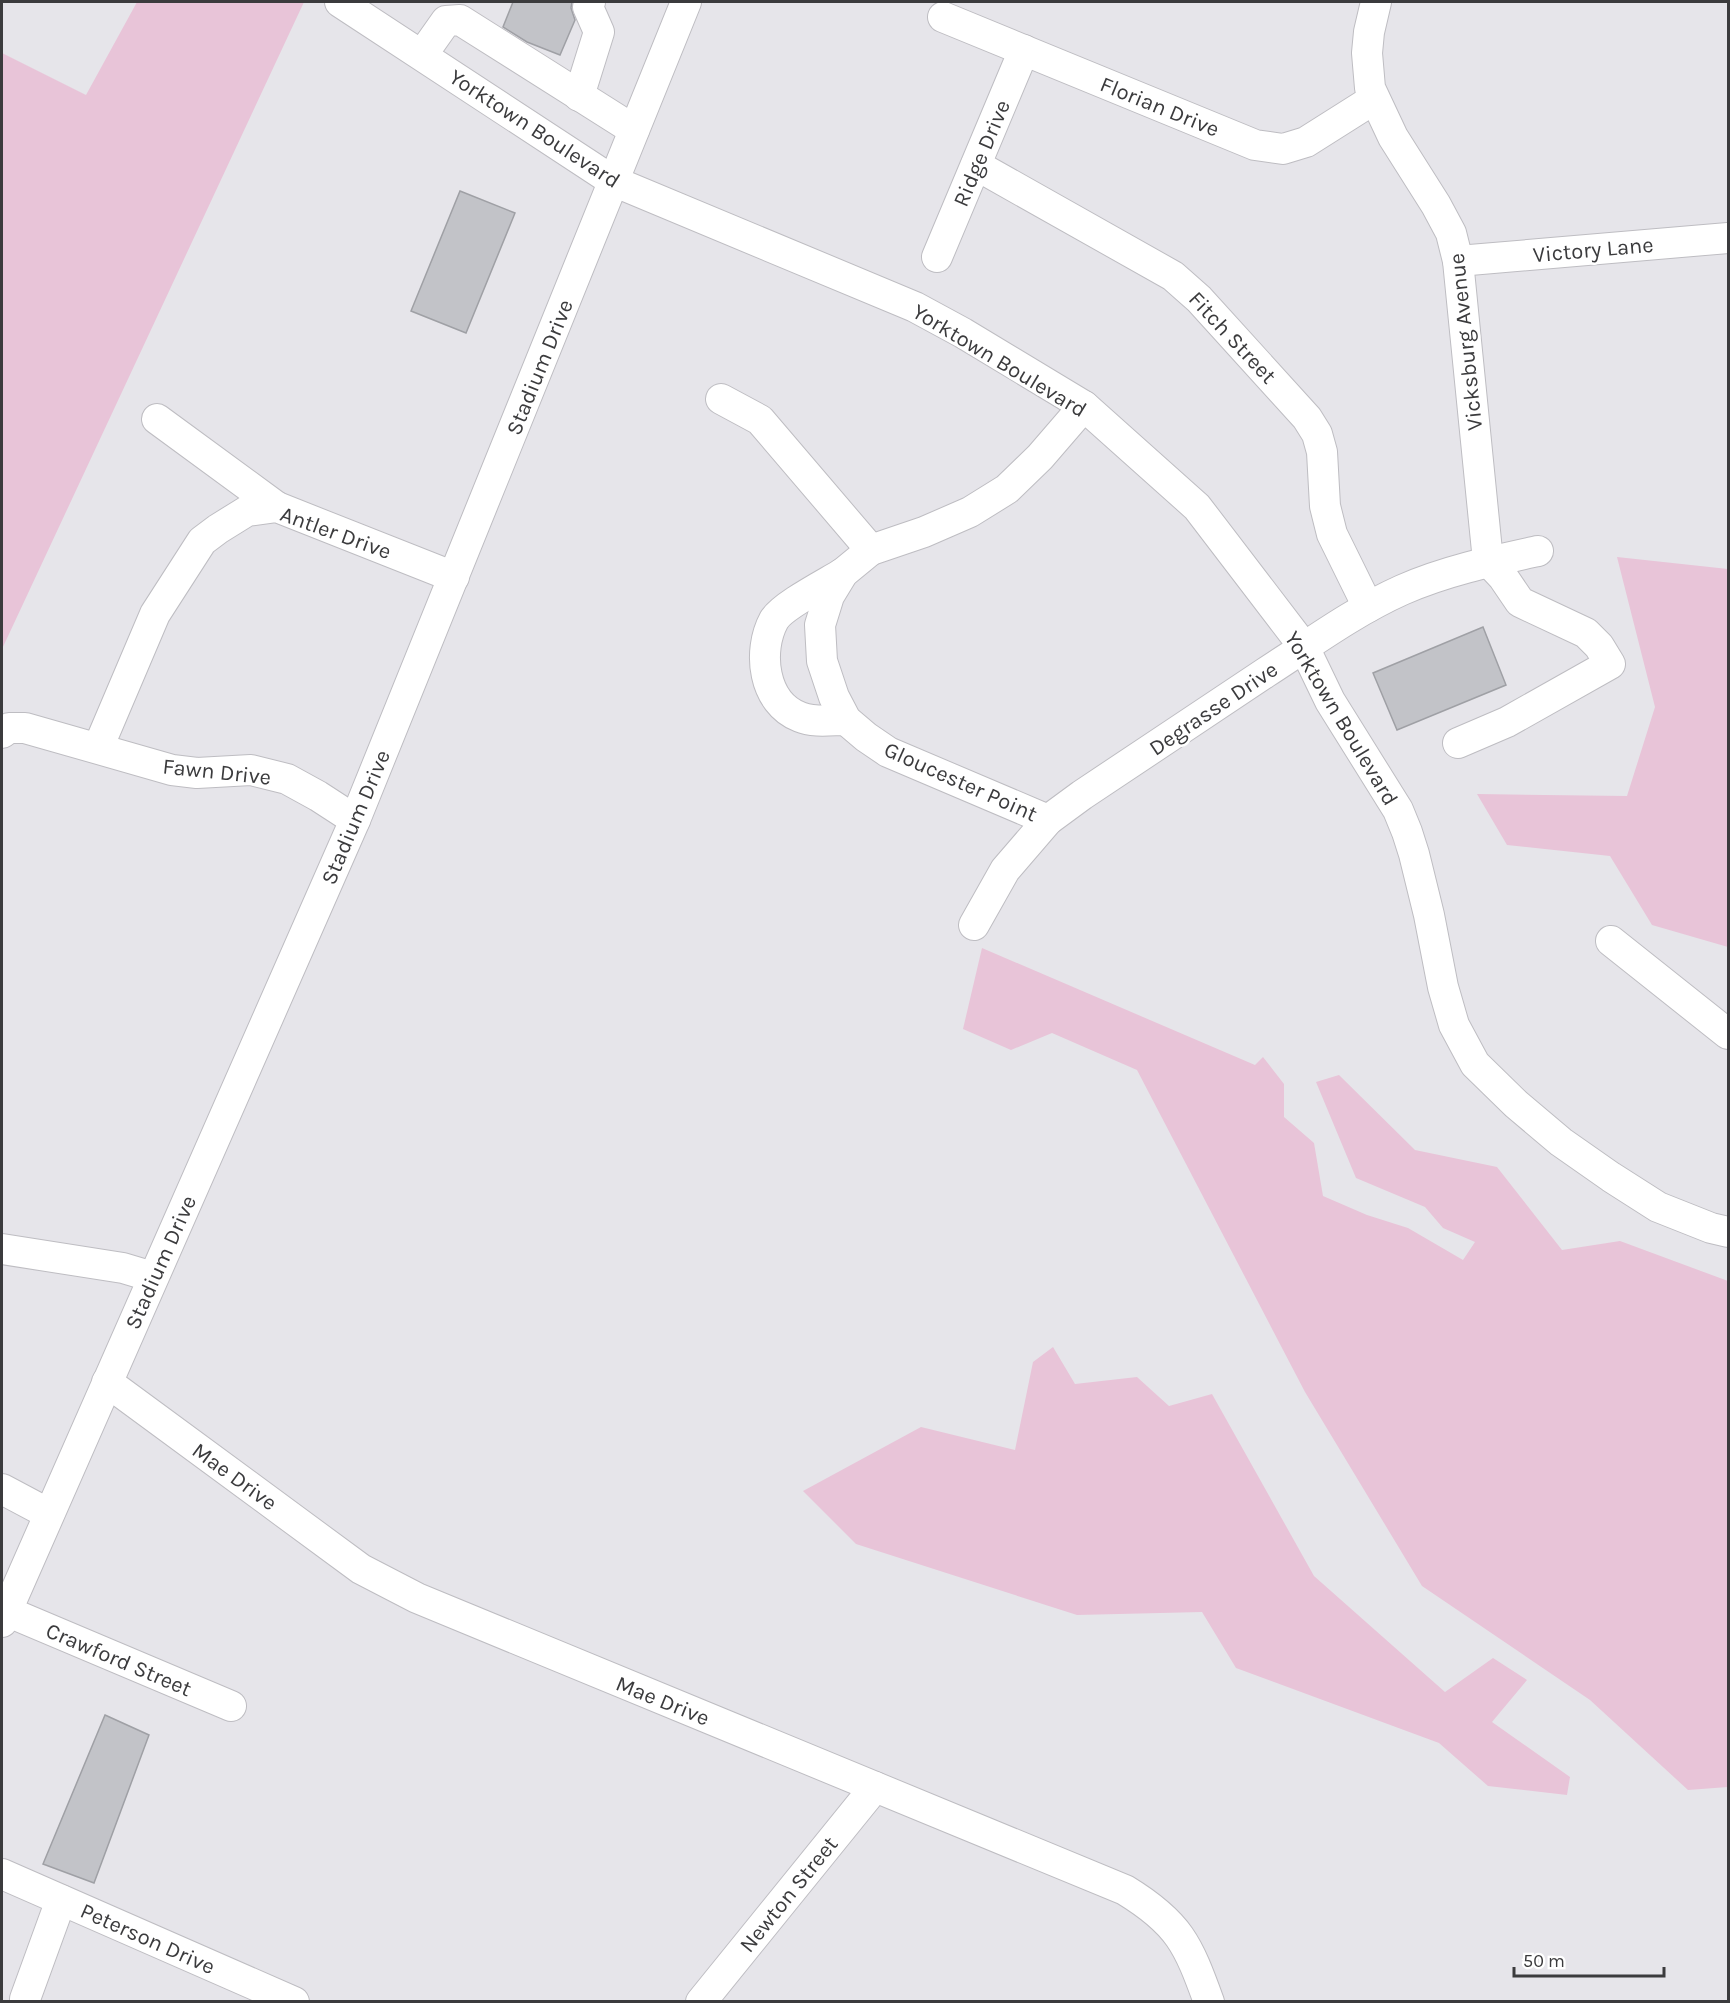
<svg xmlns="http://www.w3.org/2000/svg" width="1730" height="2003" viewBox="0 0 1730 2003" font-family="Karla,sans-serif">
	<rect width="100%" height="100%" fill="#e6e5ea"/>
	<!-- green -->
	<g fill="#e8c4d8">
		<polygon points="137,2 304,2 2,649 2,53 86,95"/>
		<polygon points="1617,557 1728,569 1728,947 1652,925 1610,856 1507,845 1477,794 1627,796 1655,707"/>
		<polygon points="982,948 1255,1065 1263,1057 1284,1084 1284,1117 1314,1143 1323,1196 1367,1215 1408,1228 1463,1260 1475,1242 1443,1228 1425,1207 1356,1178 1316,1082 1339,1075 1415,1150 1497,1167 1562,1250 1620,1241 1728,1281 1728,1787 1688,1790 1590,1700 1422,1586 1305,1392 1137,1070 1052,1033 1011,1050 963,1029"/>
		<polygon points="1053,1347 1075,1384 1137,1377 1169,1406 1212,1394 1314,1576 1445,1692 1493,1658 1527,1680 1492,1722 1570,1777 1567,1795 1488,1786 1439,1743 1236,1668 1202,1612 1077,1615 856,1544 803,1491 921,1427 1015,1450 1033,1362"/>
	</g>
	<!-- building -->
	<g fill="#c2c3c8" stroke="#9fa0a5" stroke-width="1.5">
		<polygon points="513,2 572,2 571,8 575,20 560,55 527,42 503,27"/>
		<polygon points="460,191 515,213 466,333 411,311"/>
		<polygon points="1483,627 1506,685 1397,730 1373,673"/>
		<polygon points="105,1715 149,1735 94,1883 43,1864"/>
	</g>
	<g fill="none" stroke-linecap="round" stroke-linejoin="round">
		<defs>
			<g id="minor">
				<polyline points="340,2 613,181 915,307 963,333 1084,406 1197,507 1304,647 1330,701 1398,810 1407,832 1414,854 1429,915 1443,987 1454,1025 1475,1064 1516,1104 1561,1142 1611,1177 1658,1207 1711,1228 1728,1232"/>
				<polyline points="1376,2 1369,32 1367,53 1370,88 1393,137 1436,205 1451,233 1458,261 1488,561 1503,577 1520,602 1586,633 1599,646 1610,664 1507,722 1458,743"/>
				<polyline points="943,17 1255,145 1283,149 1306,142 1374,99"/>
				<polyline points="422,55 446,21 460,20 634,130"/>
				<polyline points="579,96 599,32 588,7 590,2"/>
				<polyline points="976,165 1173,276 1199,299 1307,418 1317,434 1322,452 1325,506 1332,534 1368,607"/>
				<polyline points="937,257 1024,50"/>
				<polyline points="1458,261 1728,238"/>
				<polyline points="721,399 760,420 871,550"/>
				<polyline points="157,419 277,507"/>
				<path d="M843,573C827,583 782,606 774,620C757,651 763,703 800,717C814,723 832,720 846,720"/>
				<polyline points="2,733 9,728 25,728 172,770 197,773 251,770 287,779 318,796 355,820"/>
				<polyline points="98,748 155,614 202,541 218,529 247,511 277,507 454,577"/>
				<polyline points="1048,820 888,752 866,737 846,720 834,697 822,661 820,625 829,596 843,573 871,550 924,532 970,512 1007,489 1040,457 1084,406"/>
				<path d="M974,925L1005,870L1048,820L1082,795C1143,754 1204,714 1265,673C1310,644 1353,612 1402,590C1445,571 1492,561 1538,551"/>
				<polyline points="1611,941 1728,1034"/>
				<polyline points="2,1249 123,1268 153,1277"/>
				<path d="M107,1382L361,1569L417,1598L1125,1890C1179,1923 1188,1944 1209,2002"/>
				<polyline points="2,1489 49,1514"/>
				<polyline points="6,1611 231,1706"/>
				<polyline points="2,1622 355,820 686,2"/>
				<polyline points="2,1874 294,2002"/>
				<polyline points="25,1999 61,1900"/>
				<polyline points="701,2002 875,1787"/>
			</g>
		</defs>
		<!-- minor casing -->
		<use href="#minor" stroke="#bebdc2" stroke-width="32"/>
		<!-- minor -->
		<use href="#minor" stroke="#fff" stroke-width="30"/>
	</g>
	<g text-anchor="middle" stroke-width="5" stroke-linejoin="round" paint-order="stroke">
		<!-- street labels -->
		<g font-size="22" fill="#3b3b3d" stroke="#fff">
			<text transform="translate(1160 106) rotate(22)" y="8">Florian Drive</text>
			<text transform="translate(535 128) rotate(33)" y="8">Yorktown Boulevard</text>
			<text transform="translate(981 153) rotate(-67)" y="8">Ridge Drive</text>
			<text transform="translate(1593 249) rotate(-5)" y="8">Victory Lane</text>
			<text transform="translate(1233 337) rotate(47)" y="8">Fitch Street</text>
			<text transform="translate(1465 342) rotate(-96)" y="8">Vicksburg Avenue</text>
			<text transform="translate(1000 360) rotate(31)" y="8">Yorktown Boulevard</text>
			<text transform="translate(539 367) rotate(-68)" y="8">Stadium Drive</text>
			<text transform="translate(336 532) rotate(20)" y="8">Antler Drive</text>
			<text transform="translate(1213 708) rotate(-34)" y="8">Degrasse Drive</text>
			<text transform="translate(1342 718) rotate(59)" y="8">Yorktown Boulevard</text>
			<text transform="translate(217 771) rotate(6)" y="8">Fawn Drive</text>
			<text transform="translate(961 781) rotate(24)" y="8">Gloucester Point</text>
			<text transform="translate(355 817) rotate(-67)" y="8">Stadium Drive</text>
			<text transform="translate(160 1262) rotate(-66)" y="8">Stadium Drive</text>
			<text transform="translate(235 1476) rotate(36)" y="8">Mae Drive</text>
			<text transform="translate(119 1659) rotate(23)" y="8">Crawford Street</text>
			<text transform="translate(663 1700) rotate(22)" y="8">Mae Drive</text>
			<text transform="translate(788 1894) rotate(-51)" y="8">Newton Street</text>
			<text transform="translate(148 1938) rotate(24)" y="8">Peterson Drive</text>
		</g>
	</g>
	<!-- border -->
	<rect width="1730" height="2003" fill="none" stroke="#3b3b3d" stroke-width="6"/>
	<!-- scale -->
	<path d="M1514 1967v9h150v-9" fill="none" stroke="#3b3b3d" stroke-width="3"/>
	<text x="1523" y="1967" font-size="18" fill="#3b3b3d" stroke="#ffffff" stroke-width="4.5" paint-order="stroke">50 m</text>
</svg>
